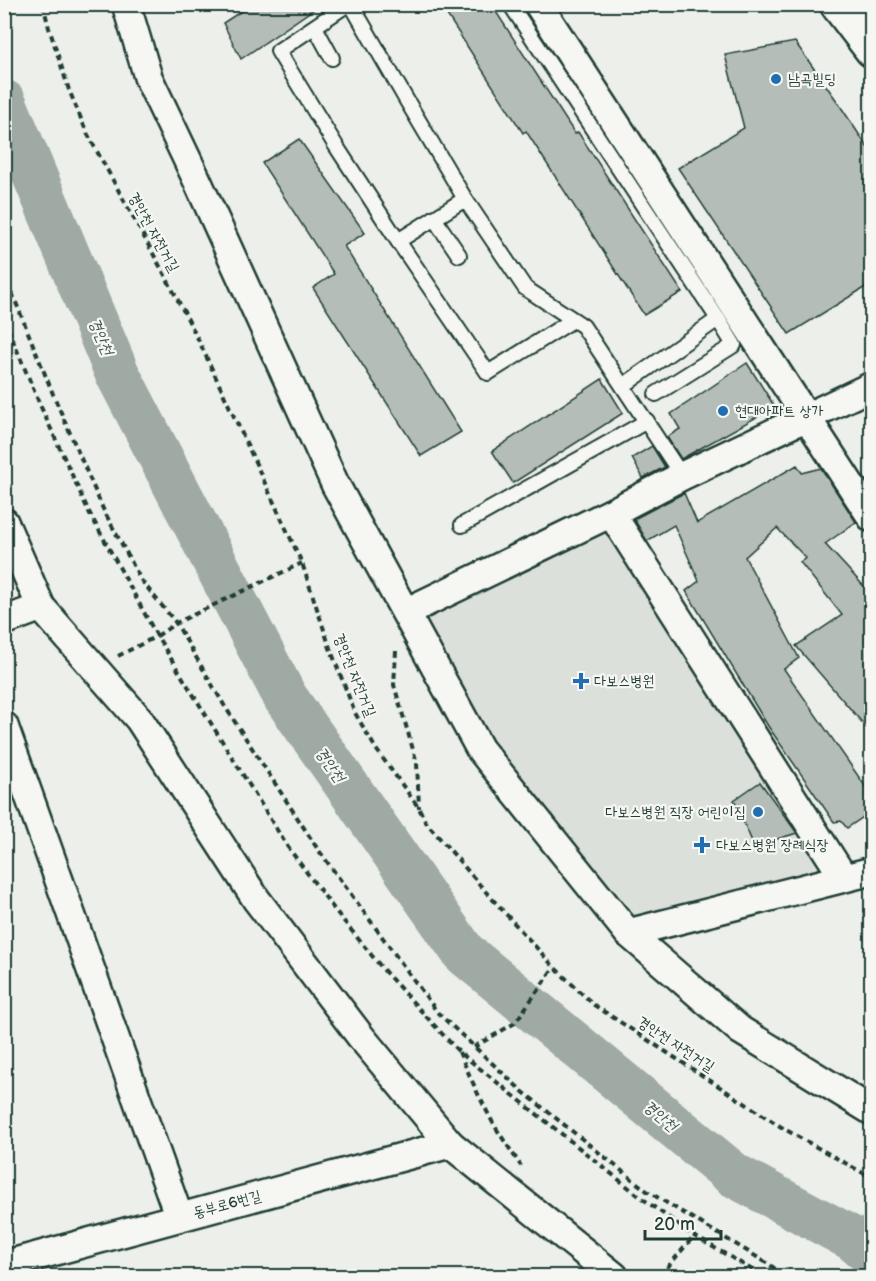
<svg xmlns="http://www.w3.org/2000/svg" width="876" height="1281" viewBox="0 0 876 1281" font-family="'Balsamiq Sans','Poor Story',sans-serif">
	<rect width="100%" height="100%" fill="#edefea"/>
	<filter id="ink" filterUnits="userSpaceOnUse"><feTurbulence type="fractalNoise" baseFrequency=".0167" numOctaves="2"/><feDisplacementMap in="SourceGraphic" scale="12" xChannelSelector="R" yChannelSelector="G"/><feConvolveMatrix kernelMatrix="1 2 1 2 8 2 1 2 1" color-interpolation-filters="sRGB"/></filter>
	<g filter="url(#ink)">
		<!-- built -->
		<polygon fill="#dce0db" points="611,513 844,878 628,933 480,749 406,612"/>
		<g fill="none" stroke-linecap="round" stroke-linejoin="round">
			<!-- river -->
			<polyline stroke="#9faaa4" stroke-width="45" points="4,102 117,373 285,697 464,953 734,1175 853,1239 872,1255"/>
		</g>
		<!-- building -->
		<g fill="#b4bdb8" stroke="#1f3d34" stroke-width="1.5">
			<polygon points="252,4 321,4 241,59 223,23"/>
			<polygon points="440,4 491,4 575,134 578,132 682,292 644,315 526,131 523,133"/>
			<polygon points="795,42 837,101 872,154 872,283 789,334 678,168 744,128 725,55"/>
			<polygon points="299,139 365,233 344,246 461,432 421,456 313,288 334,274 262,163"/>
			<polygon points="747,363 775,407 681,459 667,437 680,429 671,414"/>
			<polygon points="602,379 623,413 513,483 492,451"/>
			<polygon points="652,446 665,467 643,478 632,458"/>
			<polygon points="797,465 802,473 821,468 856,522 825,544 872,595 872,734 796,646 842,615 800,562 806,558 777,528 745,557 799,658 784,669 872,796 872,811 847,828 841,821 834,822 768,726 686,591 699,581 674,525 647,541 634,519 684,493 697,523"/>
			<polygon points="760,782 797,833 754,846 734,800"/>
		</g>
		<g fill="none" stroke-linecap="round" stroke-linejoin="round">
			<defs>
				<g id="service">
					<polyline points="348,4 278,51 336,146 398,241 465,199"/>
					<polyline points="351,4 407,101 465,199 525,288 583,326 682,476"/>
					<polyline points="510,4 718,319 623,386"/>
					<polyline points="315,27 332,58"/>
					<polyline points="434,218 459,255"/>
					<polyline points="398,241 488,373 573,320"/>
					<polyline points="656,394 734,345 718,319"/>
					<polyline points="462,525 647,421"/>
				</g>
				<g id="minor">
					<polyline points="126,4 148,77 197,180 335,484 480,749 628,933 740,1030 872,1111"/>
					<polyline points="538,4 872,518"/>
					<polyline points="611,513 844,878"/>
					<polyline points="4,522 41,607 139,719 256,899 361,1037 450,1144 614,1276"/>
					<polyline points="406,612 611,513 682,476 872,386"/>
					<polyline points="4,621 41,607"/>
					<polyline points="4,726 179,1217"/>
					<polyline points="628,933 872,871"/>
					<polyline points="4,1265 450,1144"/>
				</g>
				<polyline id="primary" points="837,4 872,50"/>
			</defs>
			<!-- service casing -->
			<use href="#service" stroke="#1f3d34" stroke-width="18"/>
			<!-- minor casing -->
			<use href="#minor" stroke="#1f3d34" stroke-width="32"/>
			<!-- primary casing -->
			<use href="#primary" stroke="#1f3d34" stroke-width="38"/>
			<!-- path -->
			<g stroke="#1f3d34" stroke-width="4" stroke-dasharray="6 4.5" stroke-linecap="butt">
				<polyline points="43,4 49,28 69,90 87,133 167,279 199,341 302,563 330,648 355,713 376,749 419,808 425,821 486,892 554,967 594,1005 786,1130 872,1178"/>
				<polyline points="4,273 53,394 103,509 141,580 176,623 224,705 317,848 438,1013 522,1091 647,1191 767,1263 785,1276"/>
				<polyline points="4,319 40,405 89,512 157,636 287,846 334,909 386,973 458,1051 643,1199 694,1236 763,1276"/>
				<polyline points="396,651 394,685 417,763 419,808"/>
				<polyline points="118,656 157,636"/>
				<polyline points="474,1047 515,1023 554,967"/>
				<polyline points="459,1052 478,1094 494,1125 521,1166"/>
				<polyline points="660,1276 694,1236"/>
			</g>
			<!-- service -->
			<use href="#service" stroke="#f6f6f2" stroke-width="14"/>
			<!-- minor -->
			<use href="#minor" stroke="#f6f6f2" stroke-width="27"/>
			<!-- primary -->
			<use href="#primary" stroke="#f6f6f2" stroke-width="33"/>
			<!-- path-bridge -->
			<polyline stroke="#1f3d34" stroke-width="4" stroke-dasharray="6 4.5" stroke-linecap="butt" points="157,636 176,623 302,563"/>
		</g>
	</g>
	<!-- markers -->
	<g fill="#1f6fb2" stroke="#f6f6f2" stroke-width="2">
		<circle cx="776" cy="79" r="6"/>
		<circle cx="723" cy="411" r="6"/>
		<path d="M578 672h6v6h6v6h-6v6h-6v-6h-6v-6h6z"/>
		<circle cx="758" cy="812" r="6"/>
		<path d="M699 836h6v6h6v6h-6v6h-6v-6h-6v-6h6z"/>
	</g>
	<g text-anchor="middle" stroke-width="4.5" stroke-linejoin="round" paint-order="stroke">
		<!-- poi labels -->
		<g font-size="15" fill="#1f3d34" stroke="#f6f6f2" text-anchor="start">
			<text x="788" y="84">남곡빌딩</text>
			<text x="735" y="416">현대아파트 상가</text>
			<text x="594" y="686">다보스병원</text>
			<text x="746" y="817" text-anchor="end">다보스병원 직장 어린이집</text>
			<text x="716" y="850">다보스병원 장례식장</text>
		</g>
		<!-- street labels -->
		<g font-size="15" fill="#1f3d34" stroke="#f6f6f2">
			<text transform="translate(154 232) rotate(61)" y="5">경안천 자전거길</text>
			<text transform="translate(355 675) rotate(68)" y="5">경안천 자전거길</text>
			<text transform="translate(676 1044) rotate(33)" y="5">경안천 자전거길</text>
			<text transform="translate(227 1204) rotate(-15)" y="5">동부로6번길</text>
		</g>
		<!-- water labels -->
		<g font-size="16" font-style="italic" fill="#3f5850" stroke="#f6f6f2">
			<text transform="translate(102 336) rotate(67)" y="6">경안천</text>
			<text transform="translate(331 764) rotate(55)" y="6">경안천</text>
			<text transform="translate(661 1115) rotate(40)" y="6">경안천</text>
		</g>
	</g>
	<!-- margin -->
	<rect width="876" height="1281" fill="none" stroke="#f6f6f2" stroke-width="24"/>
	<rect x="12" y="12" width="852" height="1257" fill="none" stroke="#1f3d34" stroke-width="2" filter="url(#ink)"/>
	<!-- scale -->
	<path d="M645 1230v9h76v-9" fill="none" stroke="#1f3d34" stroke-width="3"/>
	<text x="654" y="1230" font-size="18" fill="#1f3d34" stroke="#f6f6f2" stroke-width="4.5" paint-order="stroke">20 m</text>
</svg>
